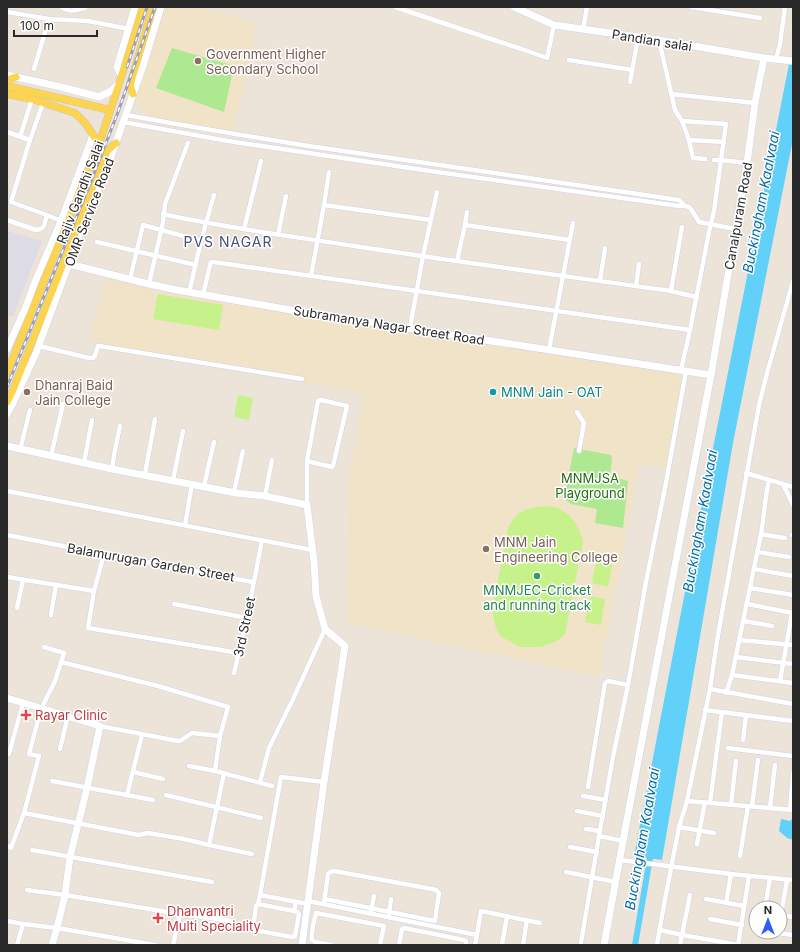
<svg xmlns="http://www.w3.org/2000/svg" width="800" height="952" viewBox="0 0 800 952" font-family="Inter,sans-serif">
	<rect width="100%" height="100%" fill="#ede4d9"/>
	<!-- industrial -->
	<polygon fill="#dddbe4" points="7,231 42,241 13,317 7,315"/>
	<!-- education -->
	<g fill="#f0e3c7">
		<polygon points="165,7 198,7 257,23 234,133 148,115 135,99"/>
		<polygon points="107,278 166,293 419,333 684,373 667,469 640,464 599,677 346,623 349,476 364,394 89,340"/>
	</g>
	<!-- green -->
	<g fill="#aee890">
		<polygon points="172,48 234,66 224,112 156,88"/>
		<polygon points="574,448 611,455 612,458 610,476 628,481 623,528 595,523 597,509 571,504 566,500 565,494"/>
	</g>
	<!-- pitch -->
	<g fill="#c6f18b">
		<polygon points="158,294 223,305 219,330 153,319"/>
		<polygon points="238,395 253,398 249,420 234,417"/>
		<path d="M535,507C541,507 549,506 555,507C570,513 579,525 583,541L565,634L557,641L541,647H520L500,636L495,625L492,611L508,528C515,514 520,511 535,507Z"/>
		<polygon points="597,557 613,560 608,587 592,583"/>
		<polygon points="590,596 605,599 601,625 585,622"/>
	</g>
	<!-- water -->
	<g fill="#62d1f9">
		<polygon points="789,64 793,65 793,139 733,443 662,860 634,856 701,509"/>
		<polygon points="793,818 793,840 787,838 779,831 781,819 790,821"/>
	</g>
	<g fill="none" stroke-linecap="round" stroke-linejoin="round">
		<!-- canal -->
		<polyline stroke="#62d1f9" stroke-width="6" points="635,945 651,852"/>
		<defs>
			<g id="street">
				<path d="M61,7C68,12 77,11 85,8L86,7"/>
				<polyline points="395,7 500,42 522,49 547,58 554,25"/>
				<polyline points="691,7 760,18"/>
				<polyline points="7,12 49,19 88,21 129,29"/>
				<polyline points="583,30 587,7"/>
				<polyline points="659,40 675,110 682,121 689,140 693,158 705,159"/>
				<polyline points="776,59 780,44 785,7"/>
				<polyline points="569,60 632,70"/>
				<polyline points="34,69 49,19"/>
				<polyline points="630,82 638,38"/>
				<polyline points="671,94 755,103"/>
				<polyline points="43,103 30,140 11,202 47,215"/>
				<polyline points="126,115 211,130 302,145 679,200 685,206 689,207 691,209 699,222 735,229"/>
				<polyline points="682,121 726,124 721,160 714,160"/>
				<polyline points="123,122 228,141 437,172 679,206 685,206"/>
				<polyline points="7,132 30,140"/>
				<polyline points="20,137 32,99"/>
				<polyline points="689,140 724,142"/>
				<polyline points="324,205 431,220"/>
				<path d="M163,214C226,228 290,236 354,246C459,262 565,276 671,291L696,297"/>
				<polyline points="7,220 36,230 41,229 44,226 47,215 61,221"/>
				<polyline points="465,225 467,212"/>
				<polyline points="244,229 261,161"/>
				<polyline points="278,235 286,196"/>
				<polyline points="97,242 196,265"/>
				<polyline points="457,261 465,225 570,240"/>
				<polyline points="311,276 324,205 329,172"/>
				<polyline points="130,279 143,225 201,241"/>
				<polyline points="600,281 605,248"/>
				<polyline points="149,284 163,222 165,204 188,143"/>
				<polyline points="636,286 639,264"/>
				<polyline points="671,291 682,227"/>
				<polyline points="189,293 201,241 214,195"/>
				<polyline points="203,295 210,265 211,262 213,262 690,330 709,232 714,211 721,160 747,163"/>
				<polyline points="410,328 423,256 437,192"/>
				<path d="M39,346L89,358H93C97,355 96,350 98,346H99L302,379"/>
				<polyline points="549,350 573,223"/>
				<polyline points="681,370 690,330"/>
				<polyline points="577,412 584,423 579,451"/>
				<polyline points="20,450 30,410"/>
				<polyline points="51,456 63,404"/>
				<polyline points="307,461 332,467 333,466 347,406 321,400 318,401 307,461 307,505"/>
				<polyline points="84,463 92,420"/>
				<polyline points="112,469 115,450 120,426"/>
				<polyline points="746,473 793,487"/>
				<polyline points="145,474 155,419"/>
				<polyline points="173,480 183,431"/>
				<polyline points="783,484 793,505"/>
				<polyline points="204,486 214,442"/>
				<polyline points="7,491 312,550"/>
				<polyline points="234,492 243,451"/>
				<polyline points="265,496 272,460"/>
				<polyline points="185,525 192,484"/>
				<polyline points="761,534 785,538"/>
				<polyline points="7,535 104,554 253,582"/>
				<polyline points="792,535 793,535"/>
				<polyline points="757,552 789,557"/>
				<polyline points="104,554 94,591 88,628 239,653"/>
				<polyline points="754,569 793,576"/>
				<polyline points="7,577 94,591"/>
				<polyline points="750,588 793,595"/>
				<polyline points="174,604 247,618"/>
				<polyline points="747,604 793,613"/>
				<polyline points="17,608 23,580"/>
				<polyline points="51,615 56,585"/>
				<polyline points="744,621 772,626"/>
				<polyline points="739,640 793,645"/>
				<polyline points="736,657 793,664"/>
				<polyline points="61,662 158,686 228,707 220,736 215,771 272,786"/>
				<polyline points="234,673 247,618 262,540"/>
				<polyline points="732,675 793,683"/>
				<polyline points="780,681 792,613"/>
				<polyline points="710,689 793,704"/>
				<path d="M726,693L732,675L761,534C764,516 765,498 769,480"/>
				<polyline points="705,710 793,721"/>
				<polyline points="100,726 178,741 180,741 192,733 220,736"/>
				<polyline points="743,740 746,715"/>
				<polyline points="728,748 793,756"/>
				<polyline points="60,749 68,716"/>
				<polyline points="9,754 23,703"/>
				<polyline points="189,766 215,771"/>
				<polyline points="133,772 163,779"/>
				<polyline points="52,781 153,800"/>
				<polyline points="260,782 269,748 294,697 325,629"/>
				<polyline points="588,787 605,683 608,681 628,685"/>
				<polyline points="127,795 142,735"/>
				<polyline points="166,795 261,818"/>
				<polyline points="583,796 606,800"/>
				<polyline points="687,801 793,810"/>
				<polyline points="710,803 722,712"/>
				<polyline points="731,805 736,761"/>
				<polyline points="752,806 758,760"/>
				<polyline points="770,808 775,765"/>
				<polyline points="790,810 793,773"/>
				<polyline points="577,811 603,816"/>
				<polyline points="24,813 39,756 29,754 41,709 55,681 64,653 44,647"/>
				<polyline points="679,827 714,833"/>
				<polyline points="586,829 600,831"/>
				<polyline points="623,841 599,836 613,757 628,685 646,582 665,488 686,371"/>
				<polyline points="697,844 705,802"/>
				<polyline points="209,845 252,854"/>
				<polyline points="7,846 11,848 24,813 139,835 148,833 184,839 209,845 224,773"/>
				<polyline points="570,847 597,852"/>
				<polyline points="32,850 212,882"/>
				<polyline points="740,856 748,806"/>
				<polyline points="620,860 731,874 793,880"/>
				<polyline points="566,872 616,882"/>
				<polyline points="27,890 65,895 180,914"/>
				<polyline points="260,895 258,904 256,906 253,929 254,930 292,937 295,936 299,914 297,912 294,911 296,902"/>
				<polyline points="706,899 744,906"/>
				<polyline points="308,901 477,935 481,911 540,923"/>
				<polyline points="726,903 731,874"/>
				<polyline points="258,904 294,911"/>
				<polyline points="308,904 260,895 281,777 324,782"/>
				<polyline points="324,904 328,874 330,872 334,871 432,889 436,890 439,893 435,921 325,899"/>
				<polyline points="765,908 770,878"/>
				<polyline points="371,912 374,896"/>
				<polyline points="389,913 391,899"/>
				<polyline points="781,915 793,917"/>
				<polyline points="710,919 742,925"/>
				<polyline points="780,920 787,880"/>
				<polyline points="7,921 23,924 17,945"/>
				<polyline points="23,924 57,928 155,945"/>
				<polyline points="660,930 682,935 739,945"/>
				<polyline points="778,932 778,933 793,935"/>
				<polyline points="760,935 761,932"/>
				<polyline points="581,943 599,836"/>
				<polyline points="173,945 180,914 232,921"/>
				<path d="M331,945L315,942L312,940C311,931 314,921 316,913L384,926L380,945"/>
				<polyline points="399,945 402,929 404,928 464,940 466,941 466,945"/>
				<polyline points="475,945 477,935"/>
				<polyline points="502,945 507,916"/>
				<polyline points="523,945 527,920"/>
				<polyline points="657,945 663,910 679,827 687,801 710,689 717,641 759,405 767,373 793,281"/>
				<polyline points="680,945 690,895"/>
				<polyline points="738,945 749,876"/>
			</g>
			<g id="secondary">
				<polyline points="514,7 554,25 659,40 764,58 793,61"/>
				<polyline points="7,75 61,87 99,97 111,91 119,84"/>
				<polyline points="121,75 117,67 135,7"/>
				<polyline points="64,262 69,264 149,284 177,290 291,310 711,375"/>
				<polyline points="7,349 25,309 35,282 61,221 93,135"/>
				<polyline points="7,414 13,403 36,353 82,228 109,162 143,66 161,7"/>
				<polyline points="7,446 112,469 236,493 265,496 307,505 314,562 316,596 325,629 345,646 324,782 302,945"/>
				<polyline points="7,698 100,726 87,788 70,857 65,895 57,928 52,945"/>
				<polyline points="604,945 623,841 711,375 747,163 755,103 764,58"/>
			</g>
			<g id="primary">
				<polyline points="7,80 16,77"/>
				<polyline points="7,86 110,110"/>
				<polyline points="7,94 32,99 75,113 86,124 99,144"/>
				<polyline points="133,94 130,85 153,7"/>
				<polyline points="7,373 99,144 119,84 143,7"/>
				<polyline points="7,402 13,390 78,226 103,160 107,151 116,143"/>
			</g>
		</defs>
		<!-- street casing -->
		<use href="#street" stroke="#ced2e4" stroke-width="5.5"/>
		<!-- secondary casing -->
		<use href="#secondary" stroke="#ced2e4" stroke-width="8"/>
		<!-- primary casing -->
		<use href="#primary" stroke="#c7c7c7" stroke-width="8"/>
		<!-- street -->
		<use href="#street" stroke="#fff" stroke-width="4.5"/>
		<!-- secondary -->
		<use href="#secondary" stroke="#fff" stroke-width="7"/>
		<!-- primary -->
		<use href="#primary" stroke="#fcd44f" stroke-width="7"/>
		<defs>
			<g id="rail">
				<polyline points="127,67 147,7"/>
				<polyline points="7,387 90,184 118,112 155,7"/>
			</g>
		</defs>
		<!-- rail casing -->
		<use href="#rail" stroke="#9c9fb5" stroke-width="3"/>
		<!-- rail -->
		<use href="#rail" stroke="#fff" stroke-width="1.5" stroke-dasharray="4.5" stroke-linecap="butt"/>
	</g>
	<!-- markers -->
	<g fill="#8d6e63" stroke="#fff" stroke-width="1.5">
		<circle cx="198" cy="61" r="4"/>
		<circle cx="27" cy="392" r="4"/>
		<circle cx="486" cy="549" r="4"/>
	</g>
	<circle fill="#0f9aa8" stroke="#fff" stroke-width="1.5" cx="493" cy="392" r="4"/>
	<circle fill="#2e9e5b" stroke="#fff" stroke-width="1.5" cx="537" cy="576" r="4"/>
	<g fill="#e0444e" stroke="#fff" stroke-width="1.5">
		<path d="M24 709h4v4h4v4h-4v4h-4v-4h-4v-4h4z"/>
		<path d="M156 912h4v4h4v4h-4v4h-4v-4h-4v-4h4z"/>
	</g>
	<g text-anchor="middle" stroke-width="3" stroke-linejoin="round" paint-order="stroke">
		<!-- street labels -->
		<g font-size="13" fill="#292929" stroke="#fff">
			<text transform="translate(652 40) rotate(9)" y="5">Pandian salai</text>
			<text transform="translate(80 192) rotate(-69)" y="5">Rajiv Gandhi Salai</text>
			<text transform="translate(89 212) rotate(-69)" y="5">OMR Service Road</text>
			<text transform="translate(738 216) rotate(-80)" y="5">Canalpuram Road</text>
			<text transform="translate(389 325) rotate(9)" y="5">Subramanya Nagar Street Road</text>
			<text transform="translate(151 562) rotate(10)" y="5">Balamurugan Garden Street</text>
			<text transform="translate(244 627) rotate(-78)" y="5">3rd Street</text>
		</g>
		<!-- education labels -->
		<g font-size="13" fill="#785e54" stroke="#fff" text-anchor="start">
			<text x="206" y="59">Government Higher<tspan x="206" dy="15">Secondary School</tspan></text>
			<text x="35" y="390">Dhanraj Baid<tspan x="35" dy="15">Jain College</tspan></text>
			<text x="494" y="547">MNM Jain<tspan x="494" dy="15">Engineering College</tspan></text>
		</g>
		<!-- culture labels -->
		<g font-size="13" fill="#0d838f" stroke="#fff" text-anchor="start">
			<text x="501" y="397">MNM Jain - OAT</text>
		</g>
		<!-- park labels -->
		<g font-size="13" fill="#266c13" stroke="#fff">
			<text x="590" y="483">MNMJSA<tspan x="590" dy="15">Playground</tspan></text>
		</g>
		<!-- leisure labels -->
		<g font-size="13" fill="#27864d" stroke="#fff">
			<text x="537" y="595">MNMJEC-Cricket<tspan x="537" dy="15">and running track</tspan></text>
		</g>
		<!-- health labels -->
		<g font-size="13" fill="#be3a42" stroke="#fff" text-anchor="start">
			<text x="35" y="720">Rayar Clinic</text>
			<text x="167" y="916">Dhanvantri<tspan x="167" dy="15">Multi Speciality</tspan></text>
		</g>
		<!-- water labels -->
		<g font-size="14" font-style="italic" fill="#026ca4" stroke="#fff">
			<text transform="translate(761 202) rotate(-79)" y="5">Buckingham Kaalvaai</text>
			<text transform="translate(700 521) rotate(-80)" y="5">Buckingham Kaalvaai</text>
			<text transform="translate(642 839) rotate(-80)" y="5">Buckingham Kaalvaai</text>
		</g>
		<!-- neighbourhood labels -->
		<g font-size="14" letter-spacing="1" fill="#46507d" stroke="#fff">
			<text x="228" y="247">PVS NAGAR</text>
		</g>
	</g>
	<!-- border -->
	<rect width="800" height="952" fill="none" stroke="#292929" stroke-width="16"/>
	<!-- north arrow -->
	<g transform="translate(768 920)"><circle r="19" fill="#ffffff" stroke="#a9a9a9"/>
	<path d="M0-3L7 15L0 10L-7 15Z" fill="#345aff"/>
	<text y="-6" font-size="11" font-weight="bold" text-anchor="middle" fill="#292929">N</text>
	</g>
	<!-- scale -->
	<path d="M14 30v6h83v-6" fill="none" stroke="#292929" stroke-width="2"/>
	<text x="20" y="30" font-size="12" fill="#292929" stroke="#ffffff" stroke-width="3" paint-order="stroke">100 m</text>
</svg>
